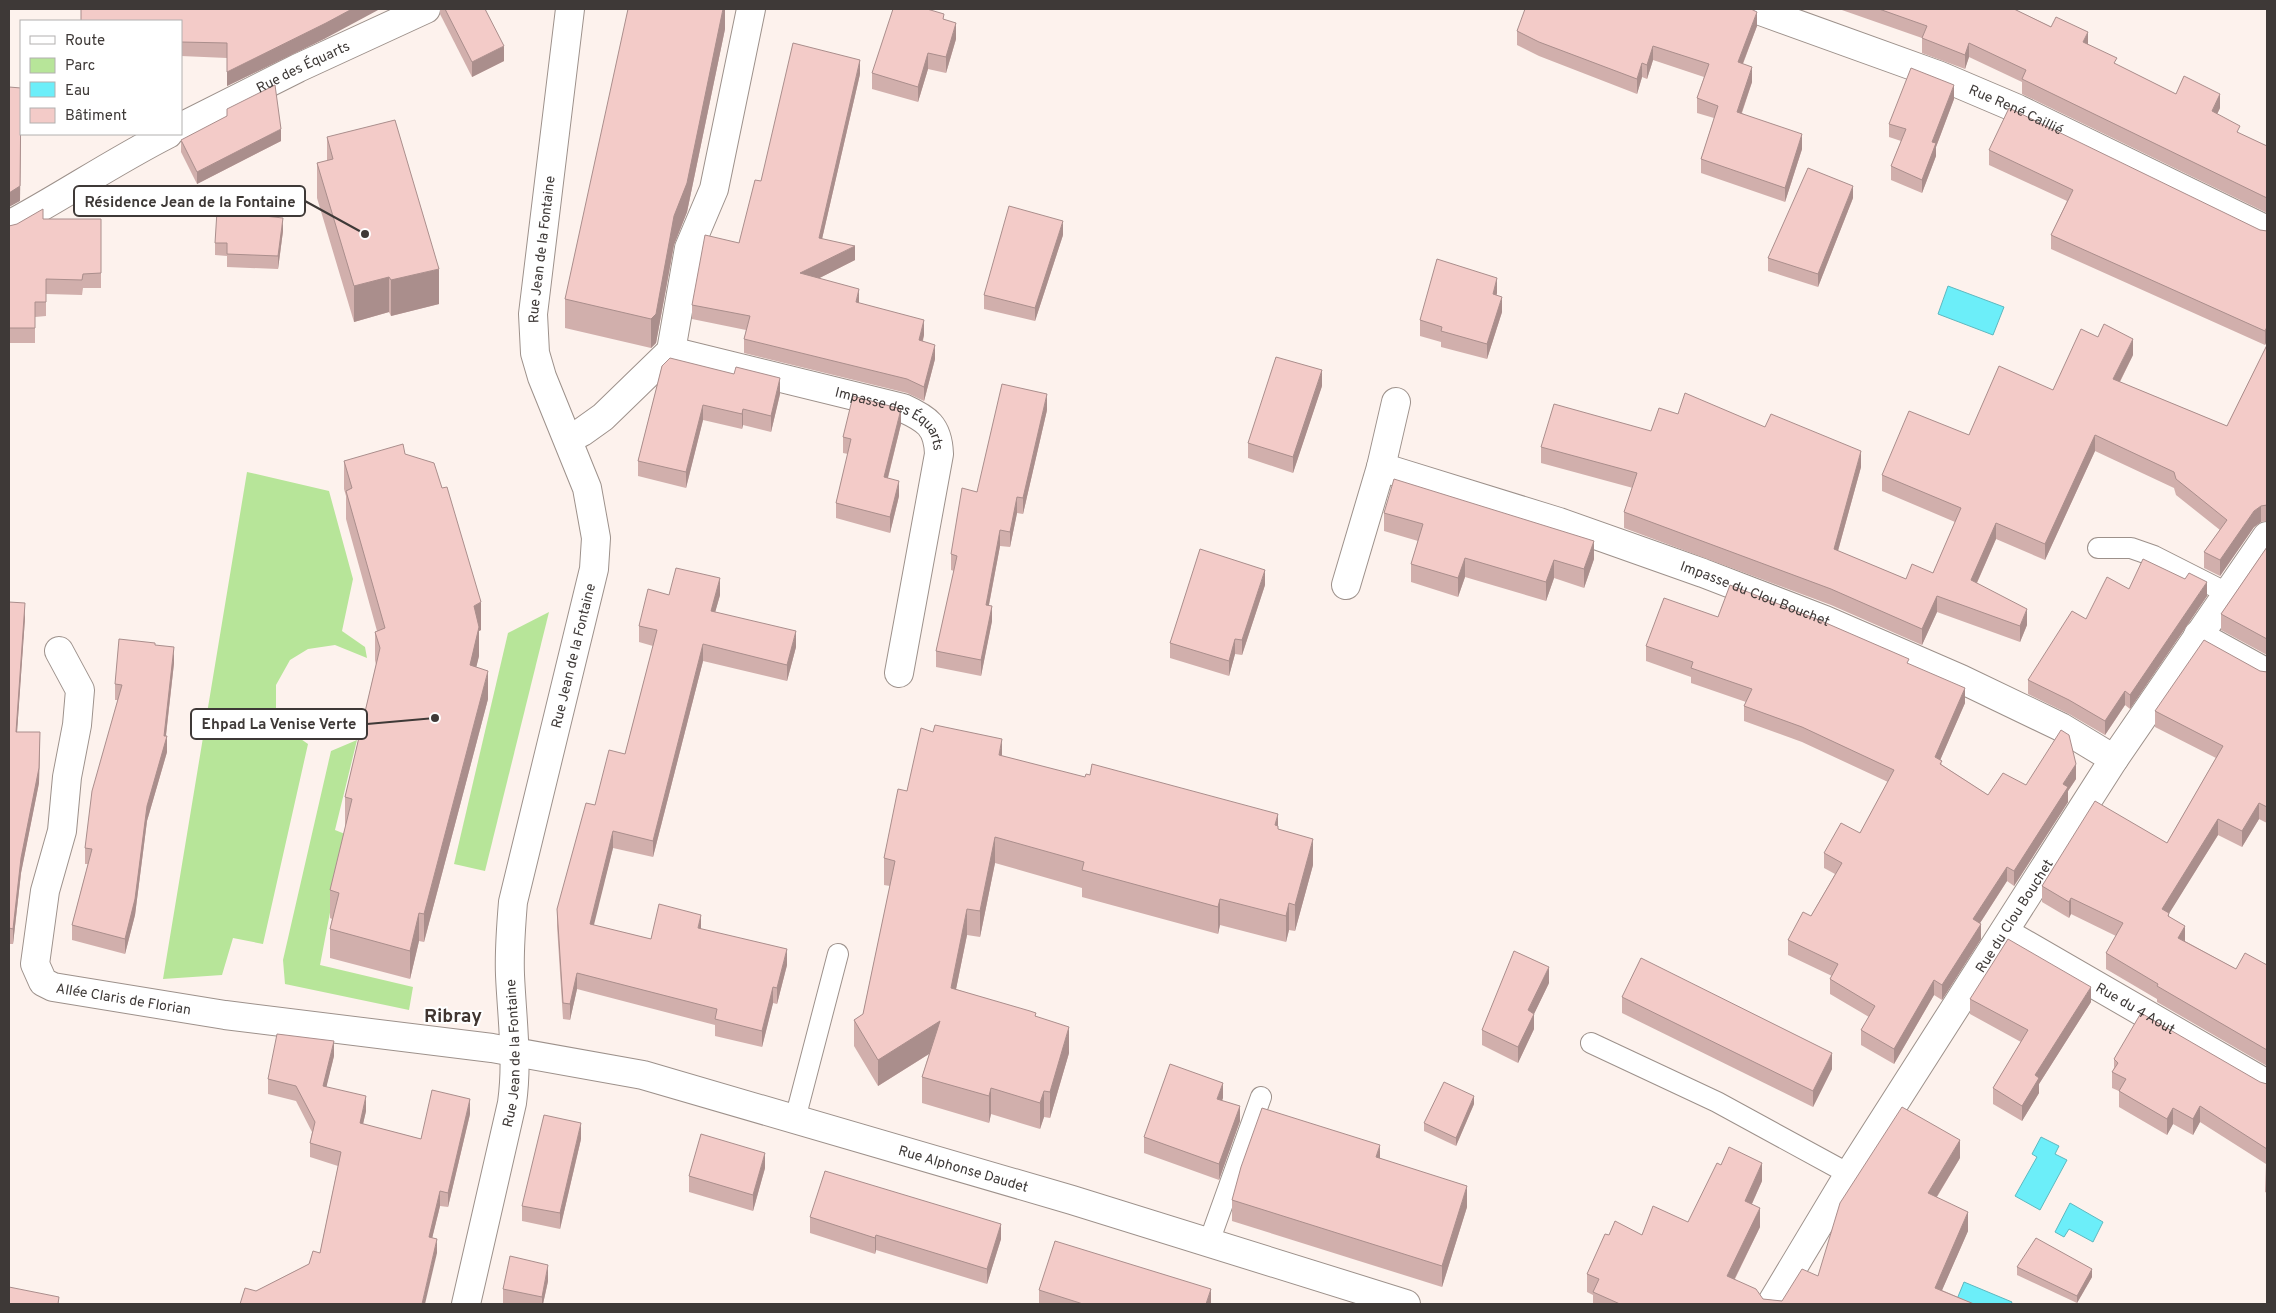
<svg xmlns="http://www.w3.org/2000/svg" width="2276" height="1313" viewBox="0 0 2276 1313" font-family="Overpass,sans-serif">
	<rect width="100%" height="100%" fill="#fdf2ed"/>
	<!-- green -->
	<g fill="#b7e599">
		<polygon points="247,472 329,491 353,579 342,631 365,647 367,658 335,645 308,649 290,660 276,685 276,712 285,728 308,744 263,944 233,938 222,975 163,979"/>
		<polygon points="549,612 485,871 454,864 508,633"/>
		<polygon points="357,740 335,830 345,834 320,965 413,987 409,1010 285,984 283,960 331,751"/>
	</g>
	<!-- water -->
	<g fill="#6ceef9" stroke="#5eb8bf">
		<polygon points="1948,286 2004,307 1993,335 1938,314"/>
		<polygon points="2041,1137 2059,1146 2055,1154 2067,1160 2040,1210 2015,1196 2037,1157 2032,1154"/>
		<polygon points="2070,1203 2103,1222 2093,1242 2069,1229 2064,1237 2055,1232"/>
		<polygon points="1964,1282 2012,1302 2011,1304 1955,1304"/>
	</g>
	<g fill="none" stroke-linecap="round" stroke-linejoin="round">
		<defs>
			<g id="service">
				<polyline points="2098,548 2131,548 2154,556 2227,593"/>
				<polyline points="1591,1043 1717,1102 1849,1174"/>
				<polyline points="795,1119 838,954"/>
				<polyline points="1209,1242 1261,1097"/>
			</g>
			<g id="minor">
				<path id="s1" d="M1755,9L1938,75L2018,109L2267,230"/>
				<path id="s2" d="M181,127L298,68L426,9"/>
				<path d="M9,225C63,196 113,162 168,134"/>
				<path id="s3" d="M671,351L903,408C927,419 938,426 939,454L899,673"/>
				<polyline points="569,439 582,432 603,417 671,351 689,248 714,189 751,9"/>
				<path id="s4" d="M1381,467L1559,522L1703,573L1825,620L1961,679L2061,727L2114,759"/>
				<polyline points="1346,585 1381,467 1396,402"/>
				<polyline points="2198,635 2267,673"/>
				<path id="s5" d="M59,651L80,690L77,725L67,777L62,831L45,891L35,964L43,982L53,987L225,1015L492,1048L643,1075L1072,1200L1406,1304"/>
				<path id="s6" d="M2004,932L2267,1084"/>
				<path id="s7" d="M466,1304L512,1103C518,1060 512,1019 510,975C509,951 511,926 513,902L594,569L596,538L587,488L542,377L535,353L533,314L570,9"/>
				<path id="s8" d="M1771,1304L1849,1174L2114,759L2267,536"/>
			</g>
		</defs>
		<!-- service casing -->
		<use href="#service" stroke="#9d918b" stroke-width="22"/>
		<!-- minor casing -->
		<use href="#minor" stroke="#9d918b" stroke-width="30"/>
		<!-- service -->
		<use href="#service" stroke="#fff" stroke-width="20"/>
		<!-- minor -->
		<use href="#minor" stroke="#fff" stroke-width="28"/>
	</g>
	<!-- wall -->
	<g fill="#d1afac">
		<polygon points="440,9 485,9 504,61 472,77 440,14"/>
		<polygon points="725,9 725,29 687,212 674,245 656,343 651,348 565,328 565,299"/>
		<polygon points="1839,9 2014,9 2088,44 2117,65 2176,94 2220,108 2217,114 2240,134 2267,146 2267,213 2022,94 2022,82 1969,57 1965,69 1922,53 1922,38"/>
		<polygon points="944,19 956,39 946,73 928,69 918,102 872,89 872,73"/>
		<polygon points="181,21 326,38 227,86 227,58 181,56"/>
		<polygon points="1757,26 1743,64 1752,82 1742,113 1802,149 1785,202 1701,173 1701,159 1714,118 1697,113 1697,98 1704,77 1653,60 1647,79 1642,77 1637,94 1539,56 1517,45 1517,31"/>
		<polygon points="860,74 822,239 855,260 819,278 859,303 924,335 923,341 935,359 924,401 907,393 744,353 744,339 746,330 692,319 692,305 739,243 761,181"/>
		<polygon points="1954,99 1936,147 1936,156 1922,193 1891,180 1891,166 1901,141 1889,137 1889,124"/>
		<polygon points="327,137 439,304 391,316 389,312 354,322 317,198 317,163 327,161"/>
		<polygon points="181,140 281,141 197,184 181,152"/>
		<polygon points="1989,150 2260,230 2267,231 2267,341 2265,345 2051,249 2051,235 2067,201 1989,165"/>
		<polygon points="1853,198 1818,287 1768,271 1768,258"/>
		<polygon points="43,219 101,219 101,288 83,288 82,295 46,294 46,316 35,317 35,343 9,343 9,226"/>
		<polygon points="283,231 278,269 227,267 227,256 215,255 215,243"/>
		<polygon points="1063,235 1035,321 984,309 984,295"/>
		<polygon points="1497,293 1496,295 1502,312 1487,359 1441,347 1441,342 1420,336 1420,320"/>
		<polygon points="2267,345 2267,521 2261,522 2254,527 2220,576 2204,568 2204,552 2220,530 2176,495 2174,488 2095,451 2045,560 1996,539 1977,583 2027,625 2020,642 1937,612 1922,645 1831,605 1624,528 1624,512 1633,488 1541,463 1541,447 1651,431 1861,467 1838,551 1906,579 1933,573 1955,522 1882,491 1882,475 1969,435 2053,390 2133,355 2120,382 2227,426"/>
		<polygon points="662,366 780,394 771,432 743,425 742,429 703,420 686,488 638,476 638,461"/>
		<polygon points="1322,386 1293,473 1248,458 1248,443"/>
		<polygon points="1047,410 1023,514 1017,513 1010,547 1000,546 989,605 992,621 981,676 936,667 936,651 954,571 951,570 951,554 977,492"/>
		<polygon points="901,424 888,478 899,496 890,533 836,518 836,503 848,454 843,453 843,437"/>
		<polygon points="405,454 481,630 479,631 479,656 476,667 488,699 424,942 419,941 410,979 330,958 330,929 332,919 330,918 330,890 346,826 345,826 345,797 376,665 375,660 375,632 377,631 346,519 346,496 344,489 344,461"/>
		<polygon points="1384,513 1594,559 1584,588 1554,578 1546,601 1465,577 1458,597 1411,582 1411,564 1418,541 1384,531"/>
		<polygon points="2267,547 2267,655 2221,630 2221,614"/>
		<polygon points="1265,585 1242,655 1235,654 1229,676 1170,658 1170,643"/>
		<polygon points="2129,589 2207,596 2130,709 2125,705 2105,735 2069,714 2028,694 2028,680 2086,619"/>
		<polygon points="669,595 720,595 715,612 796,647 787,681 703,661 653,857 613,848 593,925 651,939 701,929 787,965 777,1004 773,1003 762,1047 715,1036 715,1025 577,989 570,1020 563,1019 557,926 557,909 595,805 625,754 653,646 639,642 639,626"/>
		<polygon points="9,602 25,618 17,732 40,748 39,783 21,873 13,944 9,944"/>
		<polygon points="1718,617 1909,664 1965,703 1940,760 1942,765 1988,795 2026,785 2076,779 2068,791 2068,802 2014,886 2007,881 1980,923 1981,939 1942,1000 1934,995 1894,1064 1861,1045 1861,1030 1869,1017 1830,994 1830,979 1832,976 1788,955 1788,940 1811,916 1835,874 1824,868 1824,853 1860,833 1888,782 1802,742 1744,721 1744,706 1746,702 1691,683 1691,677 1646,661 1646,646"/>
		<polygon points="155,645 174,663 166,736 167,752 147,821 135,915 125,954 72,940 72,925 88,864 85,864 85,848 118,700 115,700 115,684"/>
		<polygon points="2260,671 2267,672 2267,823 2259,819 2242,847 2218,835 2169,913 2169,917 2185,941 2236,969 2267,965 2267,1066 2157,1002 2157,999 2106,969 2106,953 2116,936 2071,914 2069,918 2042,902 2042,886 2167,843 2216,758 2155,727 2155,711"/>
		<polygon points="1002,756 1278,829 1313,865 1295,931 1289,930 1286,942 1220,925 1218,934 1082,897 1082,888 995,863 980,937 967,935 956,989 1036,1016 1069,1053 1050,1118 1044,1117 1040,1129 991,1114 989,1123 922,1103 922,1077 929,1054 878,1086 854,1046 854,1020 863,1014 890,886 884,885 884,858 907,791"/>
		<polygon points="1549,983 1534,1014 1534,1029 1518,1063 1482,1045 1482,1030"/>
		<polygon points="1622,997 1832,1069 1813,1107 1622,1013"/>
		<polygon points="1970,999 2091,1002 2039,1084 2039,1093 2022,1121 1993,1104 1993,1088 2021,1042 1970,1014"/>
		<polygon points="334,1056 326,1087 366,1111 363,1124 421,1139 470,1114 448,1207 440,1206 432,1238 437,1253 256,1291 309,1264 320,1253 338,1166 310,1157 310,1143 312,1132 296,1101 268,1094 268,1079"/>
		<polygon points="2114,1059 2267,1084 2267,1193 2265,1192 2266,1164 2200,1122 2193,1135 2173,1124 2167,1135 2119,1107 2119,1091 2112,1088 2112,1072 2114,1068"/>
		<polygon points="1223,1098 1222,1100 1240,1121 1219,1180 1144,1153 1144,1137"/>
		<polygon points="1474,1104 1456,1146 1424,1131 1424,1123"/>
		<polygon points="581,1139 560,1229 522,1221 522,1206"/>
		<polygon points="1380,1158 1467,1207 1442,1287 1232,1221 1232,1200"/>
		<polygon points="1960,1158 1937,1197 1968,1231 1942,1290 1974,1304 1593,1304 1593,1295 1587,1292 1587,1274 1609,1235 1642,1235 1688,1222 1762,1181 1752,1204 1760,1227 1735,1279 1763,1299 1782,1301 1818,1276"/>
		<polygon points="765,1168 753,1211 689,1192 689,1176"/>
		<polygon points="810,1217 1001,1239 987,1284 876,1250 875,1254 810,1233"/>
		<polygon points="2017,1267 2092,1277 2077,1303 2017,1275"/>
		<polygon points="548,1281 543,1304 503,1304 503,1289"/>
		<polygon points="1039,1290 1211,1304 1039,1304"/>
	</g>
	<!-- shaded-wall -->
	<g fill="#aa8e8c">
		<polygon points="352,9 380,9 326,38 227,86 227,72"/>
		<polygon points="723,9 725,9 725,29 687,212 674,245 656,343 651,348 651,319 674,216"/>
		<polygon points="1757,12 1757,26 1738,76 1738,62"/>
		<polygon points="956,23 956,39 946,73 946,57"/>
		<polygon points="2088,32 2088,46 2083,42"/>
		<polygon points="1969,43 1969,57 1965,69 1965,55"/>
		<polygon points="504,46 504,61 472,77 472,62"/>
		<polygon points="1653,46 1653,60 1647,79 1647,65"/>
		<polygon points="928,53 928,69 918,102 918,87"/>
		<polygon points="860,60 860,74 819,252 819,238"/>
		<polygon points="1642,63 1642,77 1637,94 1637,79"/>
		<polygon points="1752,67 1752,82 1737,126 1737,112"/>
		<polygon points="1954,85 1954,99 1936,147 1936,156 1922,193 1922,180 1932,142"/>
		<polygon points="2220,94 2220,108 2212,125 2212,111"/>
		<polygon points="281,129 281,141 197,184 197,172"/>
		<polygon points="21,132 20,201 9,207 9,193"/>
		<polygon points="1802,134 1802,149 1785,202 1785,188"/>
		<polygon points="1853,186 1853,198 1818,287 1818,274"/>
		<polygon points="283,218 283,231 278,269 278,256"/>
		<polygon points="1063,221 1063,235 1035,321 1035,308"/>
		<polygon points="855,246 855,260 800,288 800,273"/>
		<polygon points="439,269 439,304 391,316 391,280"/>
		<polygon points="389,277 389,312 354,322 354,286"/>
		<polygon points="1497,278 1497,293 1493,309 1493,294"/>
		<polygon points="859,289 859,303 856,302"/>
		<polygon points="1502,297 1502,312 1487,359 1487,344"/>
		<polygon points="924,320 924,335 919,354 919,340"/>
		<polygon points="2267,327 2267,341 2265,345 2265,331"/>
		<polygon points="2133,339 2133,355 2113,395 2113,379"/>
		<polygon points="935,345 935,359 924,401 924,387"/>
		<polygon points="1322,370 1322,386 1293,473 1293,457"/>
		<polygon points="780,378 780,394 771,432 771,416"/>
		<polygon points="1047,394 1047,410 1023,514 1023,498"/>
		<polygon points="703,405 703,420 686,488 686,472"/>
		<polygon points="743,409 743,425 742,429 742,414"/>
		<polygon points="901,409 901,424 884,493 884,477"/>
		<polygon points="2095,435 2095,451 2045,560 2045,544"/>
		<polygon points="1861,451 1861,467 1834,565 1834,549"/>
		<polygon points="899,481 899,496 890,533 890,517"/>
		<polygon points="1017,497 1017,513 1010,547 1010,532"/>
		<polygon points="2261,506 2261,522 2254,527 2220,576 2220,560 2254,511"/>
		<polygon points="1996,523 1996,539 1971,596 1971,580"/>
		<polygon points="1000,530 1000,546 986,620 986,605"/>
		<polygon points="1594,541 1594,559 1584,588 1584,569"/>
		<polygon points="1465,558 1465,577 1458,597 1458,578"/>
		<polygon points="1554,560 1554,578 1546,601 1546,582"/>
		<polygon points="1265,570 1265,585 1242,655 1242,640"/>
		<polygon points="720,578 720,595 711,627 711,611"/>
		<polygon points="2207,582 2207,596 2130,709 2130,695"/>
		<polygon points="1937,596 1937,612 1922,645 1922,629"/>
		<polygon points="481,602 481,630 479,631 479,656 470,693 470,665 474,606"/>
		<polygon points="25,603 25,618 16,747 16,732"/>
		<polygon points="992,606 992,621 981,676 981,660"/>
		<polygon points="2027,609 2027,625 2020,642 2020,626"/>
		<polygon points="796,631 796,647 787,681 787,665"/>
		<polygon points="1235,639 1235,654 1229,676 1229,661"/>
		<polygon points="703,644 703,661 653,857 653,841"/>
		<polygon points="174,647 174,663 165,743 167,736 167,752 147,821 135,915 125,954 125,939 147,806 164,736"/>
		<polygon points="488,671 488,699 424,942 424,914"/>
		<polygon points="1965,688 1965,703 1935,772 1935,757"/>
		<polygon points="2125,691 2125,705 2105,735 2105,721"/>
		<polygon points="40,732 39,783 21,873 13,944 13,929 21,858"/>
		<polygon points="1002,739 1002,765 999,755"/>
		<polygon points="2076,764 2076,779 2068,791 2068,802 2014,886 2014,871 2063,784"/>
		<polygon points="2259,803 2259,819 2242,847 2242,831"/>
		<polygon points="1278,814 1278,852 1275,825"/>
		<polygon points="2218,819 2218,835 2162,925 2162,909"/>
		<polygon points="613,831 613,848 590,941 590,924"/>
		<polygon points="995,837 995,863 980,937 980,911"/>
		<polygon points="1313,839 1313,865 1295,931 1295,905"/>
		<polygon points="2007,867 2007,881 1973,934 1973,919"/>
		<polygon points="2071,898 2071,914 2069,918 2069,902"/>
		<polygon points="1220,899 1220,925 1218,934 1218,907"/>
		<polygon points="1289,903 1289,930 1286,942 1286,916"/>
		<polygon points="967,909 967,935 951,1014 951,988"/>
		<polygon points="419,913 419,941 410,979 410,951"/>
		<polygon points="701,915 701,932 698,928"/>
		<polygon points="1981,924 1981,939 1942,1000 1942,985"/>
		<polygon points="2185,926 2185,942 2178,938"/>
		<polygon points="787,949 787,965 777,1004 777,988"/>
		<polygon points="1549,967 1549,983 1534,1014 1534,1029 1518,1063 1518,1047 1528,1010"/>
		<polygon points="577,973 577,989 570,1020 570,1004"/>
		<polygon points="1934,980 1934,995 1894,1064 1894,1049"/>
		<polygon points="773,987 773,1003 762,1047 762,1031"/>
		<polygon points="2091,987 2091,1002 2039,1084 2039,1093 2022,1121 2022,1106 2035,1075"/>
		<polygon points="940,1021 940,1047 878,1086 878,1060"/>
		<polygon points="1069,1027 1069,1053 1050,1118 1050,1092"/>
		<polygon points="334,1041 334,1056 323,1101 323,1086"/>
		<polygon points="1832,1053 1832,1069 1813,1107 1813,1091"/>
		<polygon points="1223,1083 1223,1098 1217,1114 1217,1099"/>
		<polygon points="991,1088 991,1114 989,1123 989,1096"/>
		<polygon points="1044,1091 1044,1117 1040,1129 1040,1103"/>
		<polygon points="366,1096 366,1111 360,1137 360,1123"/>
		<polygon points="1474,1096 1474,1104 1456,1146 1456,1138"/>
		<polygon points="470,1099 470,1114 448,1207 448,1193"/>
		<polygon points="1240,1106 1240,1121 1219,1180 1219,1164"/>
		<polygon points="2200,1106 2200,1122 2193,1135 2193,1119"/>
		<polygon points="2173,1108 2173,1124 2167,1135 2167,1119"/>
		<polygon points="581,1123 581,1139 560,1229 560,1213"/>
		<polygon points="1960,1140 1960,1158 1928,1211 1928,1193"/>
		<polygon points="1380,1145 1380,1166 1376,1157"/>
		<polygon points="765,1153 765,1168 753,1211 753,1195"/>
		<polygon points="1762,1163 1762,1181 1745,1219 1745,1201"/>
		<polygon points="1467,1186 1467,1207 1442,1287 1442,1266"/>
		<polygon points="440,1191 440,1206 429,1251 429,1237"/>
		<polygon points="1760,1208 1760,1227 1727,1294 1727,1276"/>
		<polygon points="1968,1212 1968,1231 1936,1304 1935,1288"/>
		<polygon points="1001,1224 1001,1239 987,1284 987,1269"/>
		<polygon points="876,1235 876,1250 875,1254 875,1238"/>
		<polygon points="437,1239 437,1253 425,1304 422,1304"/>
		<polygon points="548,1265 548,1281 543,1304 542,1304 542,1297"/>
		<polygon points="2092,1269 2092,1277 2077,1303 2077,1296"/>
		<polygon points="1211,1289 1211,1304 1206,1304"/>
	</g>
	<!-- building -->
	<g fill="#f3cbc8" stroke="#aa8e8c">
		<polygon points="81,9 352,9 326,23 227,72 227,43 181,42 181,21 81,21"/>
		<polygon points="445,9 485,9 504,46 472,62"/>
		<polygon points="628,9 723,9 687,183 674,216 656,314 651,319 565,299"/>
		<polygon points="893,9 927,9 944,14 943,19 956,23 946,57 928,53 918,87 872,73"/>
		<polygon points="1525,9 1751,9 1757,12 1738,62 1752,67 1737,112 1802,134 1785,188 1701,159 1718,106 1697,98 1709,64 1653,46 1647,65 1642,63 1637,79 1539,42 1517,31"/>
		<polygon points="1879,9 2014,9 2051,27 2056,17 2088,32 2083,42 2117,58 2114,63 2176,94 2184,76 2220,94 2212,111 2240,126 2237,132 2267,146 2267,198 2022,79 2026,70 1969,43 1965,55 1922,38 1927,26"/>
		<polygon points="793,43 860,60 819,238 855,246 800,273 859,289 856,302 924,320 919,340 935,345 924,387 907,379 744,339 750,316 692,305 705,235 739,243 755,180 761,181"/>
		<polygon points="1911,68 1954,85 1932,142 1936,143 1922,180 1891,166 1906,129 1889,124"/>
		<polygon points="275,85 281,129 197,172 181,140 227,116 227,109"/>
		<polygon points="9,87 21,88 20,186 9,193"/>
		<polygon points="2009,108 2260,230 2267,231 2267,327 2265,331 2051,235 2073,190 1989,150"/>
		<polygon points="395,120 439,269 391,280 389,277 354,286 317,163 333,159 327,137"/>
		<polygon points="1808,168 1853,186 1818,274 1768,258"/>
		<polygon points="1009,206 1063,221 1035,308 984,295"/>
		<polygon points="43,209 43,219 101,219 101,273 83,274 82,280 46,279 46,302 35,302 35,328 9,328 9,226 17,224"/>
		<polygon points="217,211 283,218 278,256 227,254 227,243 215,243"/>
		<polygon points="1437,259 1497,278 1493,294 1502,297 1487,344 1441,331 1442,327 1420,320"/>
		<polygon points="2104,324 2133,339 2113,379 2227,426 2267,345 2267,505 2261,506 2254,511 2220,560 2204,552 2227,520 2176,479 2174,472 2095,435 2045,544 1996,523 1971,580 2027,609 2020,626 1937,596 1922,629 1831,589 1624,512 1637,473 1541,447 1554,404 1651,431 1659,408 1678,414 1685,393 1765,427 1771,414 1861,451 1834,549 1906,579 1912,564 1933,573 1961,508 1882,475 1909,411 1969,435 1999,366 2053,390 2081,329 2098,337"/>
		<polygon points="1276,357 1322,370 1293,457 1248,443"/>
		<polygon points="670,358 734,374 736,367 780,378 771,416 743,409 742,414 703,405 686,472 638,461 662,366"/>
		<polygon points="1002,384 1047,394 1023,498 1017,497 1010,532 1000,530 986,605 992,606 981,660 936,651 957,556 951,554 962,488 977,492"/>
		<polygon points="853,396 901,409 884,477 899,481 890,517 836,503 851,439 843,437"/>
		<polygon points="403,444 405,454 434,463 442,488 447,487 481,602 474,606 479,627 470,665 488,671 424,914 419,913 410,951 330,929 339,893 330,890 352,799 345,797 380,648 375,632 385,628 346,491 352,488 344,461"/>
		<polygon points="1394,479 1594,541 1584,569 1554,560 1546,582 1465,558 1458,578 1411,564 1423,524 1384,513"/>
		<polygon points="2267,547 2267,639 2221,614"/>
		<polygon points="1200,549 1265,570 1242,640 1235,639 1229,661 1170,643"/>
		<polygon points="2143,559 2185,579 2189,573 2207,582 2130,695 2125,691 2105,721 2069,700 2028,680 2072,611 2086,619 2107,577 2129,589"/>
		<polygon points="676,568 720,578 711,611 796,631 787,665 703,644 653,841 613,831 590,924 651,939 659,904 701,915 698,928 787,949 777,988 773,987 762,1031 715,1019 717,1009 577,973 570,1004 563,1003 557,909 586,803 595,805 609,750 625,754 657,630 639,626 648,589 669,595"/>
		<polygon points="1730,585 1819,620 1909,659 1907,663 1965,688 1935,757 1942,761 1940,764 1988,795 2003,773 2026,785 2061,730 2069,735 2076,764 2063,784 2068,787 2014,871 2007,867 1973,919 1981,924 1942,985 1934,980 1894,1049 1861,1030 1875,1006 1830,979 1838,964 1788,940 1803,912 1811,916 1842,863 1824,853 1841,823 1860,833 1894,770 1802,727 1744,706 1752,689 1691,668 1693,662 1646,646 1664,598 1718,617"/>
		<polygon points="9,602 25,603 16,732 40,732 39,768 21,858 13,929 9,928"/>
		<polygon points="119,639 155,643 155,645 174,647 164,736 167,736 147,806 135,899 125,939 72,925 92,849 85,848 92,791 122,685 115,684"/>
		<polygon points="2204,640 2260,671 2267,672 2267,807 2259,803 2242,831 2218,819 2162,909 2169,913 2168,916 2185,926 2178,938 2236,969 2245,953 2267,965 2267,1050 2157,986 2158,984 2106,953 2123,923 2071,898 2069,902 2042,886 2095,801 2167,843 2223,746 2155,711"/>
		<polygon points="935,725 1002,739 999,755 1085,777 1086,774 1090,775 1092,764 1278,814 1275,825 1278,826 1278,829 1313,839 1295,905 1289,903 1286,916 1220,899 1218,907 1082,870 1084,862 995,837 980,911 967,909 951,988 1030,1011 1036,1013 1035,1016 1069,1027 1050,1092 1044,1091 1040,1103 991,1088 989,1096 922,1077 940,1021 878,1060 854,1020 863,1014 895,861 884,858 898,789 907,791 921,728 933,732"/>
		<polygon points="2008,939 2091,987 2035,1075 2039,1078 2022,1106 1993,1088 2028,1030 1970,999"/>
		<polygon points="1514,951 1549,967 1528,1010 1534,1014 1518,1047 1482,1030"/>
		<polygon points="1641,958 1832,1053 1813,1091 1622,997"/>
		<polygon points="2141,1013 2260,1082 2267,1084 2267,1149 2200,1106 2193,1119 2173,1108 2167,1119 2119,1091 2126,1079 2112,1072 2118,1063 2114,1059"/>
		<polygon points="277,1034 334,1041 323,1086 366,1096 360,1123 421,1139 432,1090 470,1099 448,1193 440,1191 429,1237 437,1239 422,1304 240,1304 245,1288 256,1291 309,1264 313,1251 320,1253 341,1152 310,1143 315,1122 296,1086 268,1079"/>
		<polygon points="1170,1064 1223,1083 1217,1099 1240,1106 1219,1164 1144,1137"/>
		<polygon points="1444,1082 1474,1096 1456,1138 1424,1123"/>
		<polygon points="1902,1107 1960,1140 1928,1193 1968,1212 1935,1288 1974,1304 1620,1304 1593,1292 1599,1279 1587,1274 1605,1234 1609,1235 1615,1221 1642,1235 1653,1206 1688,1222 1717,1163 1721,1165 1729,1147 1762,1163 1745,1201 1760,1208 1727,1276 1756,1289 1763,1299 1782,1301 1802,1269 1818,1276 1840,1203"/>
		<polygon points="1262,1108 1380,1145 1376,1157 1467,1186 1442,1266 1232,1200 1241,1167"/>
		<polygon points="544,1115 581,1123 560,1213 522,1206"/>
		<polygon points="701,1134 765,1153 753,1195 689,1176"/>
		<polygon points="825,1171 1001,1224 987,1269 876,1235 875,1238 810,1217"/>
		<polygon points="2036,1238 2092,1269 2077,1296 2017,1267"/>
		<polygon points="1055,1241 1211,1289 1206,1304 1083,1304 1039,1290"/>
		<polygon points="510,1256 548,1265 542,1297 503,1289"/>
		<polygon points="9,1287 59,1297 58,1304 9,1304"/>
	</g>
	<g text-anchor="middle" stroke-width="4" stroke-linejoin="round" paint-order="stroke">
		<!-- street labels -->
		<g font-size="14" fill="#3e3937" stroke="#fff">
			<text dy="5" stroke="none"><textPath href="#s2" startOffset="136">Rue des Équarts</textPath></text>
			<text dy="5" stroke="none"><textPath href="#s1" startOffset="280">Rue René Caillié</textPath></text>
			<text dy="5" stroke="none"><textPath href="#s7" startOffset="1081">Rue Jean de la Fontaine</textPath></text>
			<text dy="5" stroke="none"><textPath href="#s3" startOffset="234">Impasse des Équarts</textPath></text>
			<text dy="5" stroke="none"><textPath href="#s4" startOffset="395">Impasse du Clou Bouchet</textPath></text>
			<text dy="5" stroke="none"><textPath href="#s7" startOffset="661">Rue Jean de la Fontaine</textPath></text>
			<text dy="5" stroke="none"><textPath href="#s8" startOffset="458">Rue du Clou Bouchet</textPath></text>
			<text dy="5" stroke="none"><textPath href="#s5" startOffset="425">Allée Claris de Florian</textPath></text>
			<text dy="5" stroke="none"><textPath href="#s6" startOffset="152">Rue du 4 Aout</textPath></text>
			<text dy="5" stroke="none"><textPath href="#s7" startOffset="256">Rue Jean de la Fontaine</textPath></text>
			<text dy="5" stroke="none"><textPath href="#s5" startOffset="1284">Rue Alphonse Daudet</textPath></text>
		</g>
		<!-- district labels -->
		<g font-size="19" font-weight="bold" fill="#403530" stroke="#fff">
			<text x="453" y="1022">Ribray</text>
		</g>
	</g>
	<!-- callouts -->
	<path fill="none" stroke="#3e3937" stroke-width="2" d="M365 234L305 201M435 718L367 724"/>
	<g fill="#3e3937" stroke="#fff" stroke-width="2">
		<circle cx="365" cy="234" r="5"/>
		<circle cx="435" cy="718" r="5"/>
	</g>
	<g fill="#fff" stroke="#3e3937" stroke-width="2">
		<rect x="74" y="186" width="231" height="30" rx="5"/>
		<rect x="191" y="709" width="176" height="30" rx="5"/>
	</g>
	<g font-size="15" text-anchor="middle" font-weight="bold" fill="#3e3937">
		<text x="190" y="207">Résidence Jean de la Fontaine</text>
		<text x="279" y="729">Ehpad La Venise Verte</text>
	</g>
	<!-- border -->
	<rect width="2276" height="1313" fill="none" stroke="#3e3937" stroke-width="20"/>
	<!-- legend -->
	<rect x="20" y="20" width="162" height="115" fill="#ffffff" stroke="#b2b0af"/>
	<rect x="30" y="36" width="25" height="8" fill="#ffffff" stroke="#b2b0af"/>
	<text x="65" y="45" font-size="15" fill="#3e3937">Route</text>
	<rect x="30" y="58" width="25" height="15" fill="#b7e599" stroke="#b2b0af"/>
	<text x="65" y="70" font-size="15" fill="#3e3937">Parc</text>
	<rect x="30" y="82" width="25" height="15" fill="#6ceef9" stroke="#b2b0af"/>
	<text x="65" y="95" font-size="15" fill="#3e3937">Eau</text>
	<rect x="30" y="108" width="25" height="15" fill="#f3cbc8" stroke="#b2b0af"/>
	<text x="65" y="120" font-size="15" fill="#3e3937">Bâtiment</text>
</svg>
